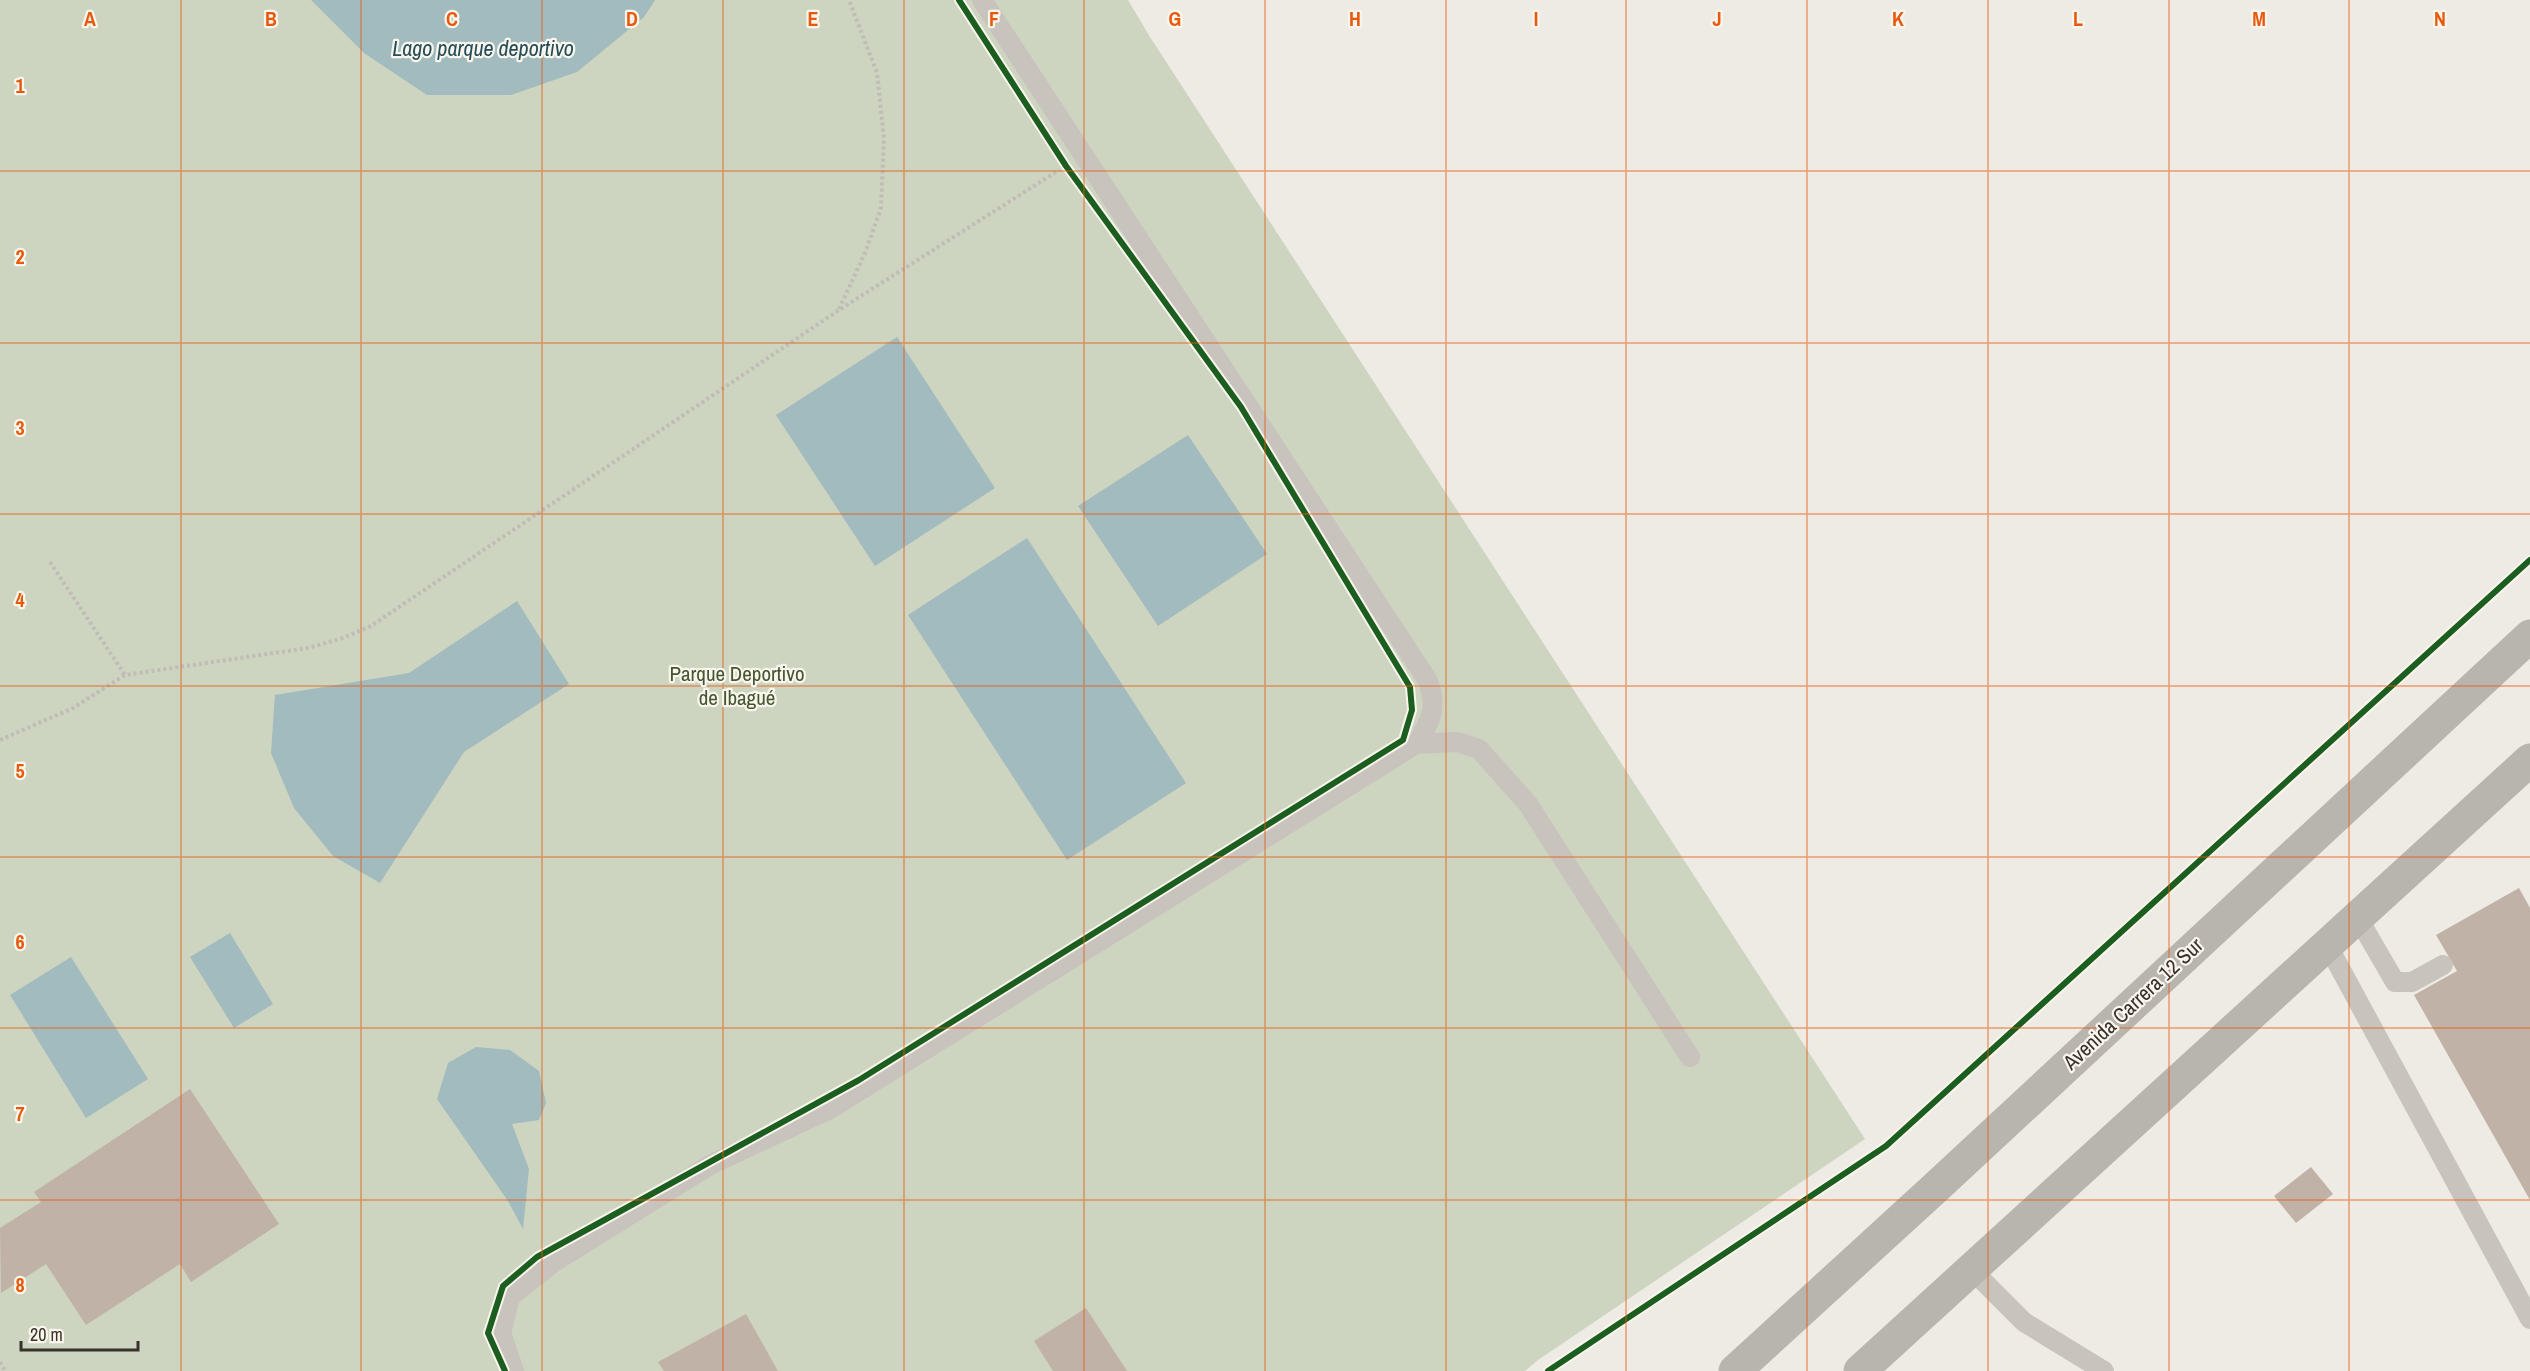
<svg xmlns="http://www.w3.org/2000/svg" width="2530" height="1371" viewBox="0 0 2530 1371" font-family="'Archivo Narrow',sans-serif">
	<rect width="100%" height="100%" fill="#eeebe5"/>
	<!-- green -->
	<polygon fill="#cdd4c0" points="0,0 1128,0 1150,37 1865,1139 1538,1360 1525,1371 0,1371"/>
	<!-- water -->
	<g fill="#a2bbbe">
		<polygon points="311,0 655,0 644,17 577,72 511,95 427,95 364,53"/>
		<polygon points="897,337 995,488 875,566 776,415"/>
		<polygon points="1188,435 1267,554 1158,626 1078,506"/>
		<polygon points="1027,538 1186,783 1067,860 908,615"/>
		<polygon points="517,601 569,684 464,752 380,883 333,856 294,808 271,753 275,695 409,673"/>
		<polygon points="230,933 273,1004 234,1028 190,957"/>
		<polygon points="71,957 148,1079 86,1118 10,995"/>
		<polygon points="476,1047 510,1050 539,1071 546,1103 539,1120 512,1124 529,1169 523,1229 508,1201 437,1099 448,1063"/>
	</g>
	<!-- building -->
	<g fill="#c1b2a7">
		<polygon points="2519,888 2530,908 2530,1200 2414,995 2457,971 2436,935"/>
		<polygon points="190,1089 279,1224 191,1282 180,1264 86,1325 46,1264 1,1293 0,1228 41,1202 34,1192"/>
		<polygon points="2311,1167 2333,1194 2296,1223 2274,1196"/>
		<polygon points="1086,1308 1127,1371 1053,1371 1034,1341"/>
		<polygon points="746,1314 778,1371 664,1371 658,1362"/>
	</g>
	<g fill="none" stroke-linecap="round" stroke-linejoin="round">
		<!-- path -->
		<g stroke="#c0bcb6" stroke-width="4" stroke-dasharray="3 3" stroke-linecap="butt">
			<polyline points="839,309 865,253 881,208 884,139 877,73 849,0"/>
			<polyline points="50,562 125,675"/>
			<polyline points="0,740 73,708 125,675 308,648 343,638 371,626 839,310 1059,170"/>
			<polyline points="0,1362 5,1371"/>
		</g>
		<!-- lane -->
		<g stroke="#c8c3bd" stroke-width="20">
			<polyline points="1416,744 1457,742 1479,749 1528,804 1690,1057"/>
			<polyline points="2358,918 2395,982 2412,982 2443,965"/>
			<polyline points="2328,946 2530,1319"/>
			<polyline points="1972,1270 2024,1322 2104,1371"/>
			<path d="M514,1371L501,1333L510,1297L554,1262L710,1165L830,1109L1416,744C1431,721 1438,708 1428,681L982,0"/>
		</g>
		<!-- secondary -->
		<g stroke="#b8b4ae" stroke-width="33">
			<polyline points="1735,1371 1933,1190 2530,636"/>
			<polyline points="1860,1371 2530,760"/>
		</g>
		<defs>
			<g id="cycleway">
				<polyline points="505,1371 488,1333 503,1286 537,1257 859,1080 1403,740 1412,710 1410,687 1241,407 1066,166 959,0"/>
				<polyline points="1548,1371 1886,1146 2530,560"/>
			</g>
		</defs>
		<!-- cycleway casing -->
		<use href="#cycleway" stroke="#faf6ed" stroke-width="10"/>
		<!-- cycleway -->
		<use href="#cycleway" stroke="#1b5e20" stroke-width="6"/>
	</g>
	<!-- grid -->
	<path fill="none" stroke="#e8590c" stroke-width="1.5" stroke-opacity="0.55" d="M181,0V1371M361,0V1371M542,0V1371M723,0V1371M904,0V1371M1084,0V1371M1265,0V1371M1446,0V1371M1626,0V1371M1807,0V1371M1988,0V1371M2169,0V1371M2349,0V1371M0,171H2530M0,343H2530M0,514H2530M0,686H2530M0,857H2530M0,1028H2530M0,1200H2530"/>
	<g text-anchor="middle" stroke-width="4.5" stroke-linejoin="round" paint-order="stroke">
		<!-- park labels -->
		<g font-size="21" fill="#435630" stroke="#faf6ed">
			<text x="737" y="681">Parque Deportivo<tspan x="737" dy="24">de Ibagué</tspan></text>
		</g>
		<!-- street labels -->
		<g font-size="21" fill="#39312b" stroke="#faf6ed">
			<text transform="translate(2133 1004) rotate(-43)" y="7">Avenida Carrera 12 Sur</text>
		</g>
		<!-- water labels -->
		<g font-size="22" font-style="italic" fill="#234d58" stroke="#faf6ed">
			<text x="483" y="56">Lago parque deportivo</text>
		</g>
	</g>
	<g font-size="20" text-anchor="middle" font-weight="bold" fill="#e8590c" stroke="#faf6ed" stroke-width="4.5" stroke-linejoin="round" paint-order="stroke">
		<text x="90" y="26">A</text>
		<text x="271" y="26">B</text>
		<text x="452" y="26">C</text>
		<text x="632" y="26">D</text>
		<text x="813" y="26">E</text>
		<text x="994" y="26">F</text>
		<text x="1175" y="26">G</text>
		<text x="1355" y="26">H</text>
		<text x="1536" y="26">I</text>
		<text x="1717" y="26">J</text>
		<text x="1898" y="26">K</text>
		<text x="2078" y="26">L</text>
		<text x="2259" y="26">M</text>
		<text x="2440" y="26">N</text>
		<text x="20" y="93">1</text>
		<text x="20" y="264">2</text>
		<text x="20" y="435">3</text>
		<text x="20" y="607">4</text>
		<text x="20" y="778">5</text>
		<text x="20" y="949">6</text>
		<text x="20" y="1121">7</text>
		<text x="20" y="1292">8</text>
	</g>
	<!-- scale -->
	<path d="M21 1341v9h117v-9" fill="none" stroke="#39312b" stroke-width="3"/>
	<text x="30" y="1341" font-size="18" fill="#39312b" stroke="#faf6ed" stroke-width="4.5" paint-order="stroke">20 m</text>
</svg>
